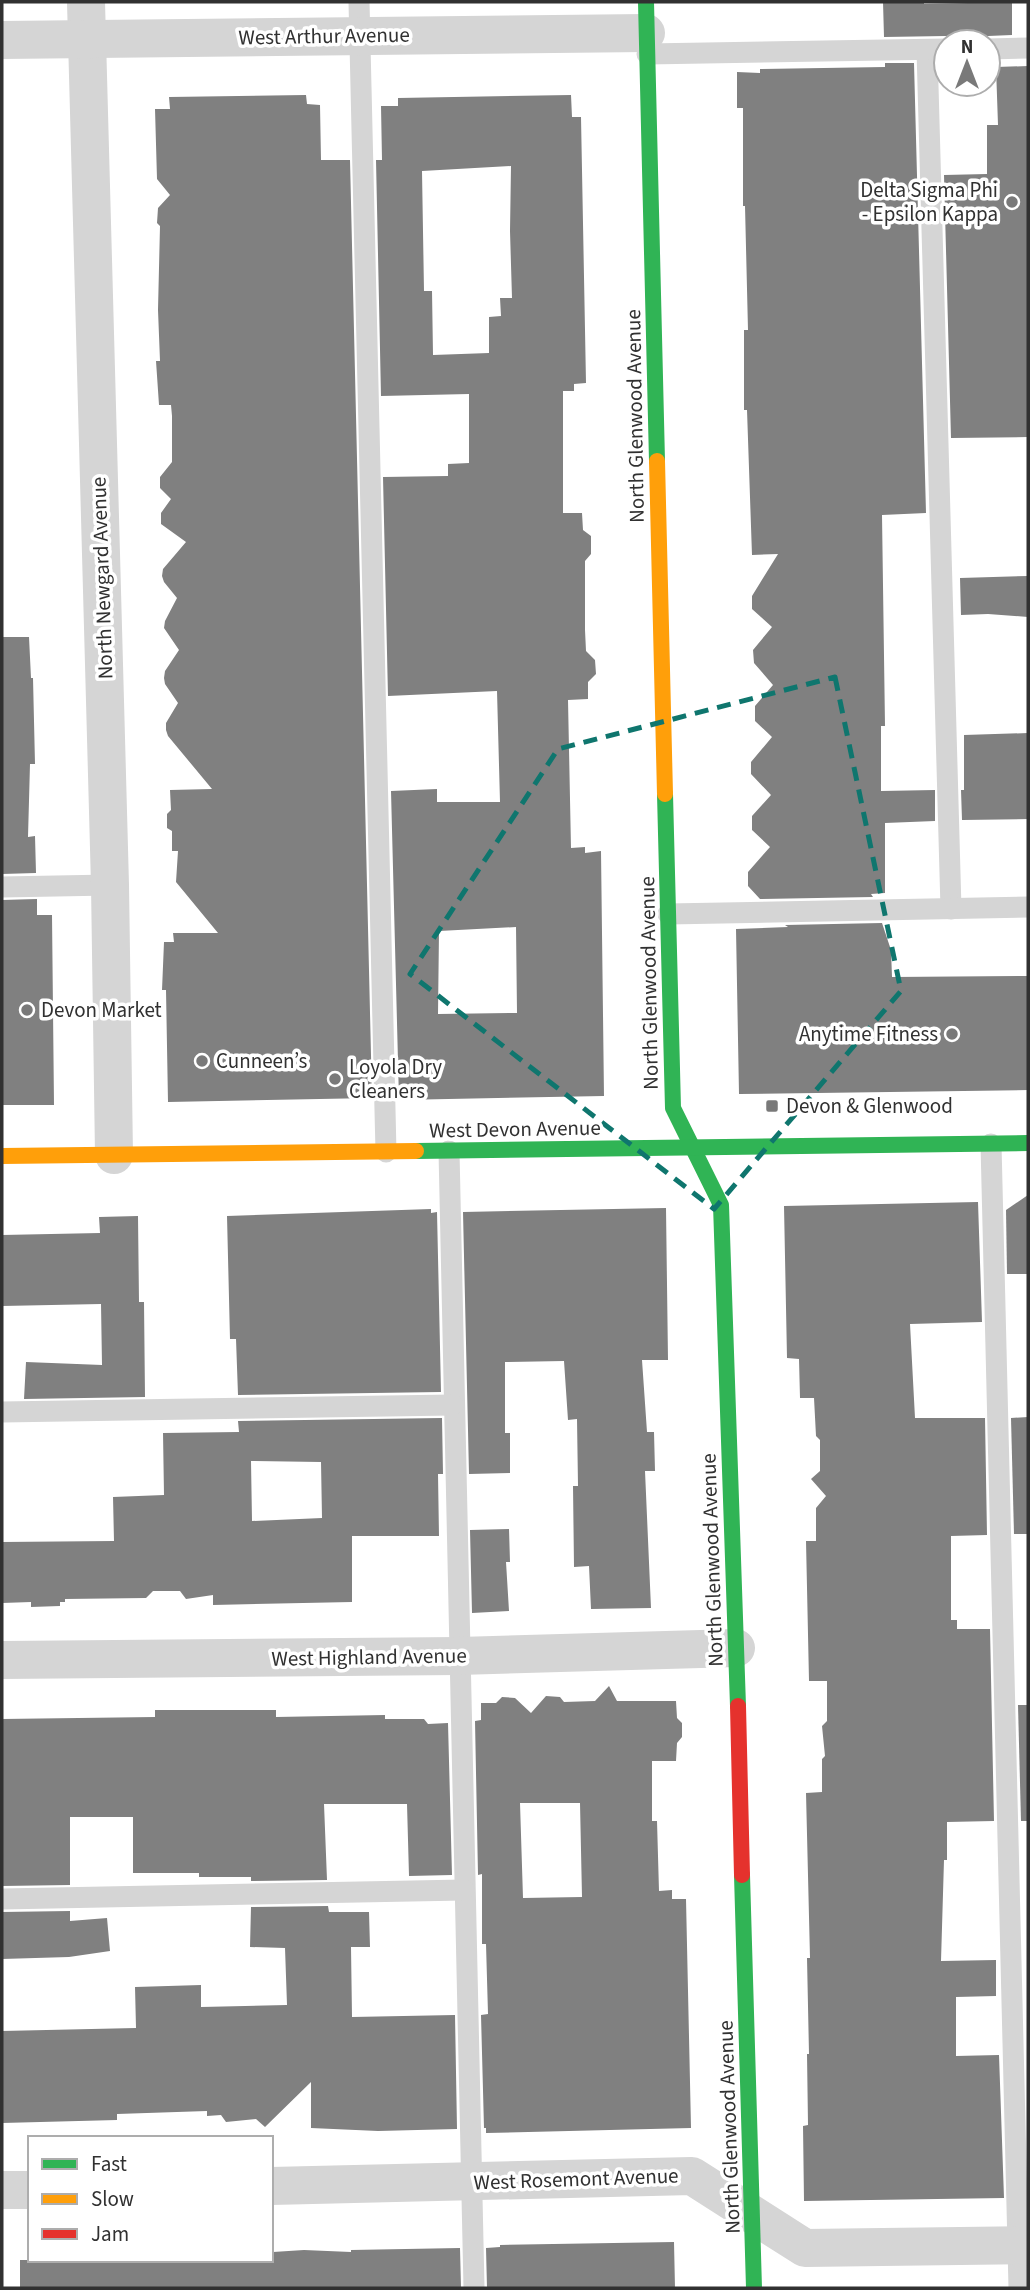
<svg xmlns="http://www.w3.org/2000/svg" width="1030" height="2290" viewBox="0 0 1030 2290" font-family="'Source Sans 3',sans-serif">
	<rect width="100%" height="100%" fill="#fff"/>
	<!-- building -->
	<g fill="#808080" fill-rule="evenodd">
		<polygon points="883,2 924,2 924,4 1012,2 1012,35 988,36 980,39 954,39 946,36 884,37"/>
		<polygon points="885,63 914,63 926,513 882,515 885,726 881,726 881,791 935,790 935,821 885,823 885,893 871,894 873,897 760,899 748,886 748,872 770,847 752,830 752,816 771,795 751,774 751,762 772,737 755,721 755,706 773,685 754,663 753,650 772,627 752,609 752,596 778,554 752,555 747,410 744,410 744,330 748,330 745,206 743,206 743,108 737,108 737,72 760,73 760,69 885,67"/>
		<polygon points="1028,66 1028,437 951,438 944,175 987,174 987,125 998,125 996,67"/>
		<polygon points="306,95 307,104 320,105 321,160 350,160 372,1098 168,1102 166,990 162,990 164,942 174,942 173,933 218,933 176,882 178,851 172,851 172,831 167,828 167,814 171,810 170,790 212,789 168,736 166,730 166,723 178,703 165,684 164,678 165,671 179,650 164,628 165,621 177,598 164,582 162,576 163,569 186,542 161,524 161,513 171,499 160,488 160,477 172,462 172,416 171,405 159,405 156,361 160,361 158,310 160,226 157,223 158,208 170,195 157,179 155,109 170,109 169,97"/>
		<path d="M571,95L572,117H581L586,383L574,384V391H563V513H582L583,530L591,536V554L585,561V630L586,651L595,660L596,674L588,682V699L568,700L571,848L585,847V853L601,851L604,1096L399,1100L391,791L437,789V802H500L497,691L388,696L383,477L448,476V464L469,463V394L381,396L376,160H382L381,106H398V98ZM511,166L510,231L512,298H500L501,316L489,317V353L433,355L432,291H424L422,171ZM516,927L517,1013L438,1014L439,931Z"/>
		<polygon points="1028,576 1028,617 988,614 961,615 960,578"/>
		<polygon points="2,637 29,637 31,678 33,678 35,764 30,764 28,837 35,836 36,873 2,874"/>
		<polygon points="1028,733 1028,819 962,820 961,790 964,790 964,735"/>
		<polygon points="37,899 37,915 52,915 54,1105 2,1105 2,900"/>
		<polygon points="882,923 891,950 892,977 1028,976 1028,1090 739,1094 736,929 788,927 785,925"/>
		<polygon points="1028,1195 1028,1274 1007,1274 1006,1210"/>
		<polygon points="978,1202 982,1322 910,1324 915,1418 985,1418 987,1535 951,1536 951,1620 957,1620 957,1629 990,1629 994,1821 947,1822 947,1860 944,1860 941,1961 996,1960 996,1996 956,1997 956,2056 999,2055 1004,2198 804,2201 803,2126 808,2125 807,2054 809,2054 807,1958 810,1958 806,1793 822,1792 822,1759 825,1756 822,1726 827,1721 827,1681 809,1681 806,1541 816,1541 816,1508 826,1496 811,1479 820,1471 820,1440 816,1436 814,1398 800,1398 799,1359 787,1358 784,1206"/>
		<polygon points="666,1208 668,1360 642,1360 647,1432 654,1432 655,1471 645,1471 651,1608 591,1609 589,1566 574,1567 573,1486 578,1486 577,1419 568,1420 564,1361 505,1362 505,1433 510,1433 510,1473 469,1474 463,1212"/>
		<polygon points="431,1209 431,1213 437,1212 441,1392 238,1395 236,1339 230,1339 227,1216"/>
		<polygon points="138,1216 139,1302 144,1302 145,1397 24,1399 26,1362 102,1365 101,1304 2,1306 2,1235 100,1233 99,1217"/>
		<polygon points="1028,1417 1028,1534 1014,1534 1011,1418"/>
		<path d="M442,1418L443,1474H438L439,1536H352V1602L213,1605V1595L186,1599L180,1591H153L146,1598L65,1599V1602H60V1606L31,1607V1602L2,1603V1542L114,1541L113,1497L164,1495L163,1433L239,1432L238,1421ZM251,1461L321,1462L322,1518L252,1521Z"/>
		<polygon points="509,1529 510,1562 506,1562 509,1611 472,1613 470,1530"/>
		<path d="M609,1686L617,1701H676L677,1718L682,1723V1737L677,1743L676,1761H652V1821H657L659,1891L672,1890V1899H686L691,2128L486,2133V2128H484L481,2015L488,2014L486,1944H482V1874L478,1875L475,1721L481,1720V1703H496L502,1697L515,1698L531,1713L546,1696L560,1697L564,1702L595,1701ZM520,1803H580L582,1897L523,1898Z"/>
		<polygon points="1018,1705 1028,1705 1028,1821 1021,1821"/>
		<polygon points="155,1710 276,1710 276,1717 385,1715 385,1719 424,1719 428,1724 448,1723 452,1875 409,1876 407,1804 324,1804 327,1880 251,1881 251,1877 199,1877 199,1873 133,1873 133,1817 70,1817 70,1885 2,1886 2,1719 155,1717"/>
		<polygon points="328,1906 329,1912 369,1912 370,1947 351,1947 352,2017 455,2015 457,2129 378,2131 311,2128 311,2082 265,2127 256,2119 226,2122 221,2115 207,2116 207,2111 117,2114 117,2120 2,2123 2,2031 136,2028 135,1987 201,1985 201,2007 287,2005 285,1948 250,1947 251,1907"/>
		<polygon points="70,1911 70,1921 107,1918 110,1951 69,1957 2,1959 2,1912"/>
		<polygon points="674,2242 675,2288 487,2288 486,2248 500,2247 500,2245"/>
		<polygon points="460,2248 461,2288 20,2288 20,2260 273,2260 273,2252 304,2250 351,2252 351,2250"/>
	</g>
	<g fill="none" stroke-linecap="round" stroke-linejoin="round">
		<!-- lane -->
		<g stroke="#d5d5d5" stroke-width="21">
			<polyline points="359,2 386,1152"/>
			<polyline points="988,49 1028,48"/>
			<polyline points="927,50 951,909"/>
			<polyline points="647,54 946,49"/>
			<polyline points="2,887 110,885"/>
			<polyline points="668,914 1028,907"/>
			<polyline points="991,1144 1019,2288"/>
			<polyline points="449,1151 474,2288"/>
			<polyline points="2,1412 453,1405"/>
			<polyline points="2,1899 464,1890"/>
		</g>
		<!-- street -->
		<g stroke="#d5d5d5" stroke-width="38">
			<polyline points="86,2 110,885 114,1155"/>
			<polyline points="2,40 646,33"/>
			<polyline points="2,1660 459,1656 736,1648"/>
			<polyline points="271,2186 692,2176 805,2248 1028,2245"/>
			<polyline points="2,2190 30,2190"/>
		</g>
		<!-- fast -->
		<g stroke="#30b455" stroke-width="16">
			<polyline points="646,2 657,461"/>
			<polyline points="665,794 673,1108 721,1205 738,1706"/>
			<polyline points="416,1151 1028,1143"/>
			<polyline points="742,1875 754,2288"/>
		</g>
		<!-- slow -->
		<g stroke="#ff9f0a" stroke-width="16">
			<polyline points="657,461 665,794"/>
			<polyline points="2,1156 416,1151"/>
		</g>
		<!-- jam -->
		<polyline stroke="#e5322d" stroke-width="16" points="738,1706 742,1875"/>
	</g>
	<!-- marked area -->
	<path fill="none" stroke="#0f766e" stroke-width="5" stroke-dasharray="14 9" stroke-linejoin="round" d="M835,677L901,991L714,1209L410,974L558,749Z"/>
	<!-- markers -->
	<g fill="#797979" stroke="#fff" stroke-width="2.5">
		<circle cx="1012" cy="202" r="7"/>
		<circle cx="27" cy="1010" r="7"/>
		<circle cx="952" cy="1034" r="7"/>
		<circle cx="202" cy="1061" r="7"/>
		<circle cx="335" cy="1079" r="7"/>
		<rect x="765" y="1099" width="14" height="14" rx="3.5"/>
	</g>
	<g text-anchor="middle" stroke-width="7" stroke-linejoin="round" paint-order="stroke">
		<!-- street labels -->
		<g font-size="21" fill="#313131" stroke="#fff">
			<text transform="translate(324 36) rotate(-1)" y="7">West Arthur Avenue</text>
			<text transform="translate(635 416) rotate(-91)" y="7">North Glenwood Avenue</text>
			<text transform="translate(102 578) rotate(-92)" y="7">North Newgard Avenue</text>
			<text transform="translate(649 983) rotate(-91)" y="7">North Glenwood Avenue</text>
			<text transform="translate(515 1129) rotate(-1)" y="7">West Devon Avenue</text>
			<text transform="translate(712 1560) rotate(-92)" y="7">North Glenwood Avenue</text>
			<text transform="translate(369 1657) rotate(-1)" y="7">West Highland Avenue</text>
			<text transform="translate(729 2127) rotate(-92)" y="7">North Glenwood Avenue</text>
			<text transform="translate(576 2179) rotate(-2)" y="7">West Rosemont Avenue</text>
		</g>
		<!-- poi labels -->
		<g font-size="21" fill="#313131" stroke="#fff" text-anchor="start">
			<text x="998" y="197" text-anchor="end">Delta Sigma Phi<tspan x="998" dy="24">- Epsilon Kappa</tspan></text>
			<text x="41" y="1017">Devon Market</text>
			<text x="938" y="1041" text-anchor="end">Anytime Fitness</text>
			<text x="216" y="1068">Cunneen’s</text>
			<text x="349" y="1074">Loyola Dry<tspan x="349" dy="24">Cleaners</tspan></text>
			<text x="786" y="1113">Devon &amp; Glenwood</text>
		</g>
	</g>
	<!-- border -->
	<rect width="1030" height="2290" fill="none" stroke="#313131" stroke-width="7"/>
	<!-- legend -->
	<rect x="28" y="2136" width="245" height="126" fill="#ffffff" stroke="#adadad" stroke-width="2"/>
	<rect x="42" y="2159" width="35" height="10" fill="#30b455" stroke="#adadad" stroke-width="2"/>
	<text x="91" y="2171" font-size="21" fill="#313131">Fast</text>
	<rect x="42" y="2194" width="35" height="10" fill="#ff9f0a" stroke="#adadad" stroke-width="2"/>
	<text x="91" y="2206" font-size="21" fill="#313131">Slow</text>
	<rect x="42" y="2229" width="35" height="10" fill="#e5322d" stroke="#adadad" stroke-width="2"/>
	<text x="91" y="2241" font-size="21" fill="#313131">Jam</text>
	<!-- north arrow -->
	<g transform="translate(967 63)"><circle r="33" fill="#ffffff" stroke="#adadad" stroke-width="2"/>
	<path d="M0-5L12 26L0 18L-12 26Z" fill="#797979"/>
	<text y="-10" font-size="19" font-weight="bold" text-anchor="middle" fill="#313131">N</text>
	</g>
</svg>
